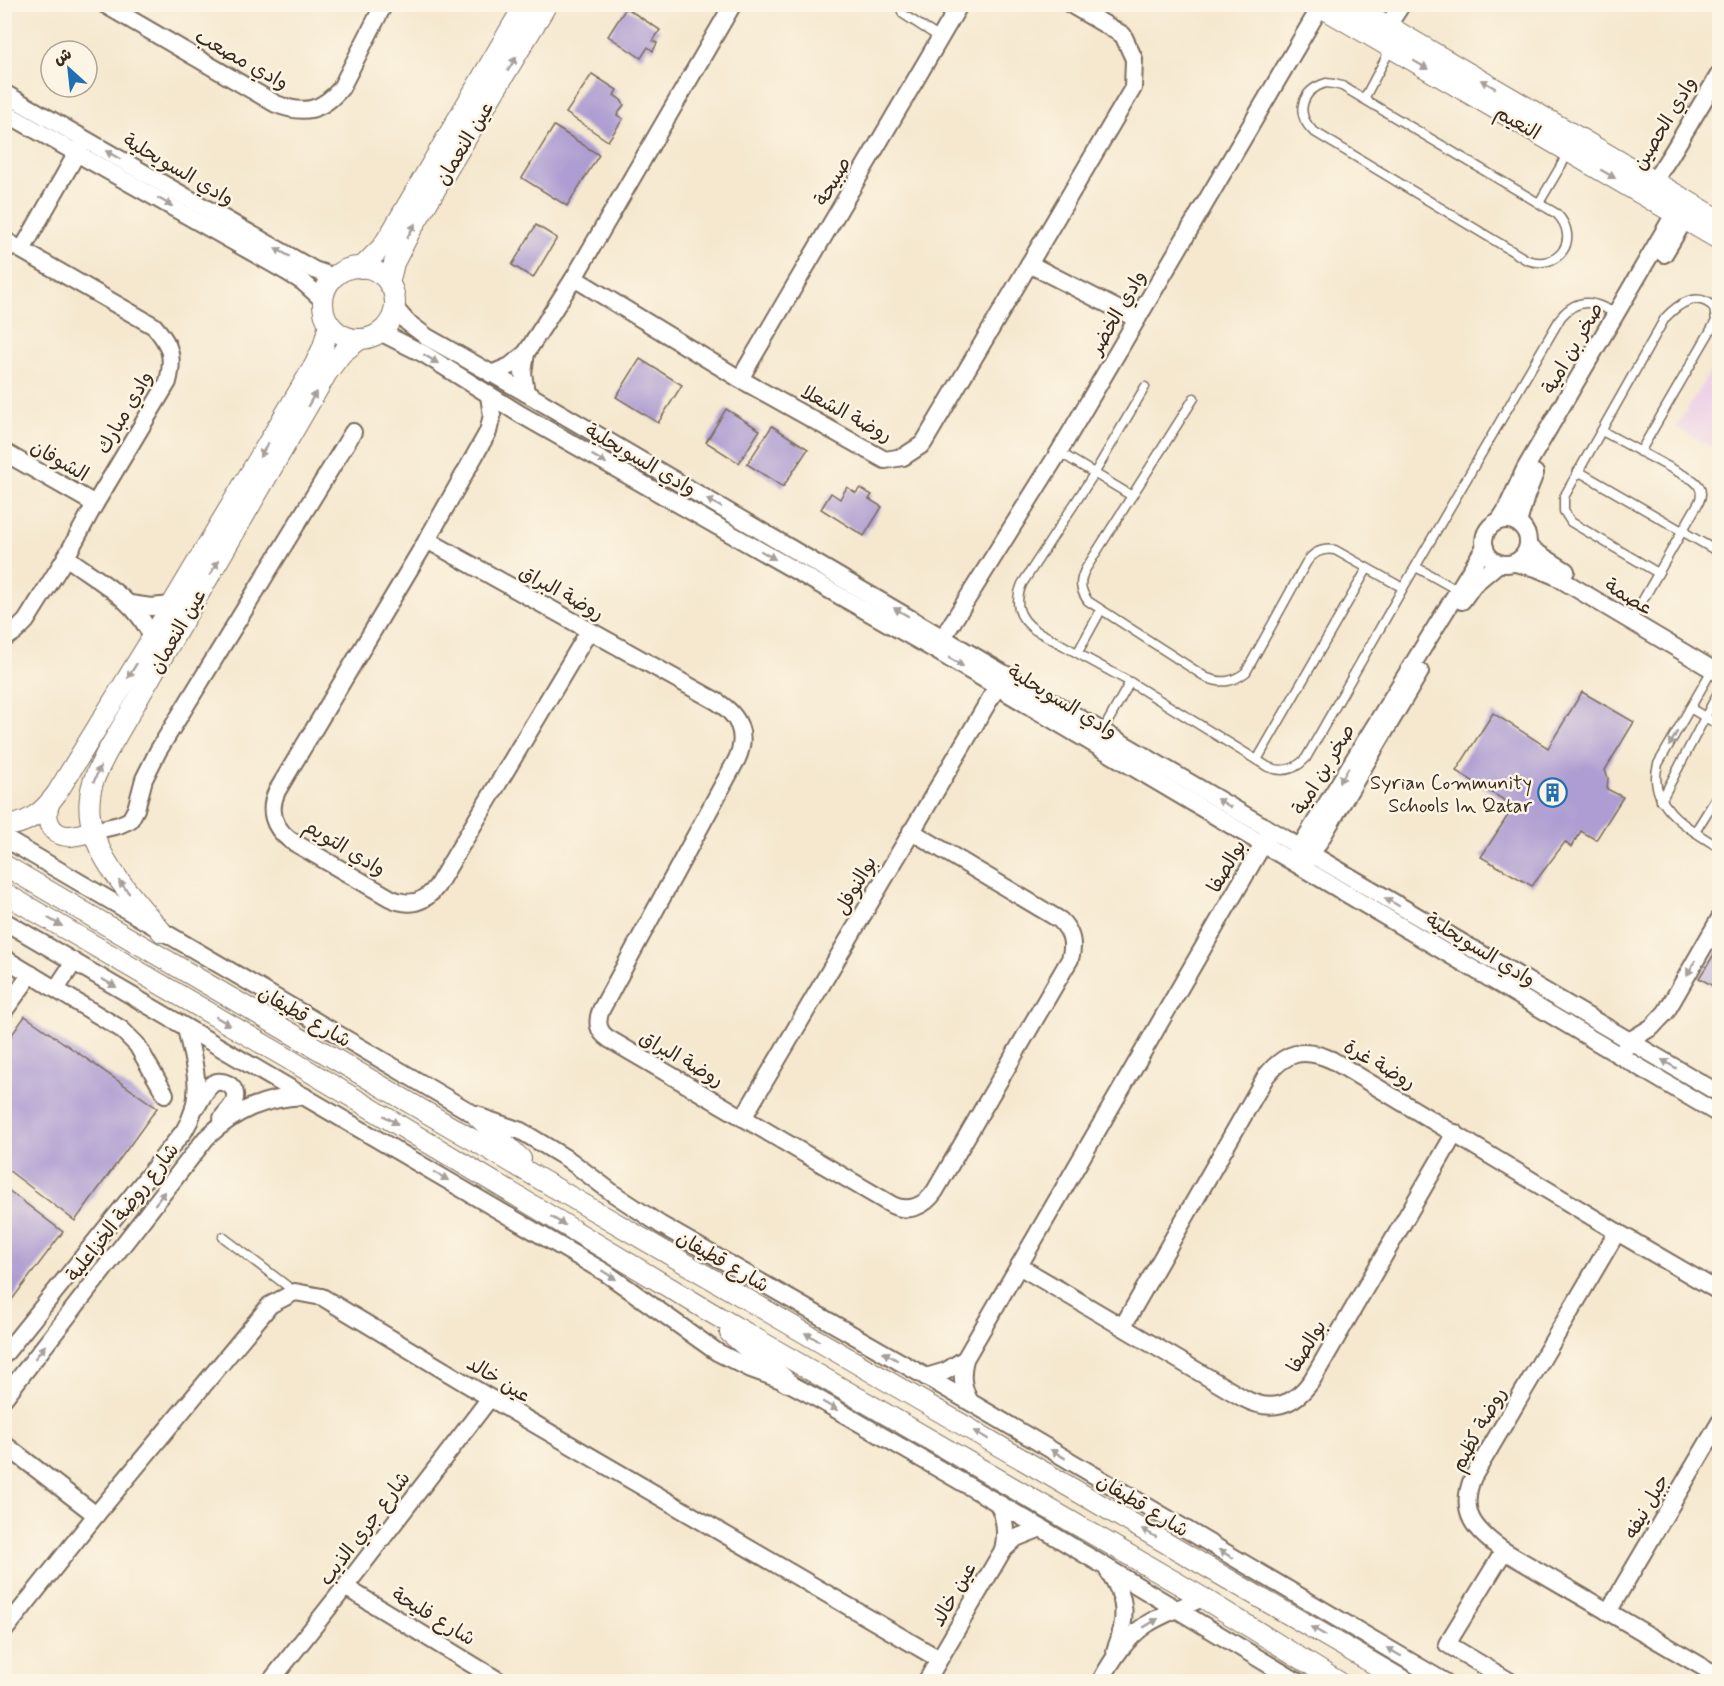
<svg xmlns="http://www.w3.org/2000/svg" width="1724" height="1686" viewBox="0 0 1724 1686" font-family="Mynerve,'Playpen Sans Arabic',sans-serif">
	<rect width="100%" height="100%" fill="#fcf5e5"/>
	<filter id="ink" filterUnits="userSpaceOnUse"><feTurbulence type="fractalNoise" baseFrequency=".0167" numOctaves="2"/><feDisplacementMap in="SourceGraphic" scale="12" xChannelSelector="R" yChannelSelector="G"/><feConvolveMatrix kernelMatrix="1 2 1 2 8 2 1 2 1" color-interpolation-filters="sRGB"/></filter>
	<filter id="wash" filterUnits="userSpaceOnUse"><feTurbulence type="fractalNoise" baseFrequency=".008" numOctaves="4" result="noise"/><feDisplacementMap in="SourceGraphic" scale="24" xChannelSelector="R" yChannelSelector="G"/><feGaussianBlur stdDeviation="1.35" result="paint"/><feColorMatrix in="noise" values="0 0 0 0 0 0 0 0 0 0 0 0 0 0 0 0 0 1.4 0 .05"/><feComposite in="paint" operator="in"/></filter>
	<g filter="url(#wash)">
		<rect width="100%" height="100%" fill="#f5e8cf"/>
		<!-- built -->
		<polygon fill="#edd0e8" points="1713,367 1719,372 1719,451 1676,427"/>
		<g id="blocks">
			<!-- building -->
			<g fill="#ae9dd2">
				<polygon points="626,8 660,30 653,41 657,43 653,51 648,47 641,58 608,36"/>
				<polygon points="592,74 617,90 614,95 621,100 624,105 617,115 623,119 608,141 566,113"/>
				<polygon points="554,126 599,155 567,206 522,178"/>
				<polygon points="536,225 557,238 533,278 512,265"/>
				<polygon points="640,359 682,385 658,423 616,397"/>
				<polygon points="726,409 760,430 739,463 706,442"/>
				<polygon points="772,426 808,449 783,487 747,464"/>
				<polygon points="847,487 856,493 860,488 872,495 869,499 882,507 864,536 821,509 831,493 840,499"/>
				<polygon points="1582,692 1634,722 1605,770 1608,778 1607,789 1623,797 1596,840 1581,831 1571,847 1565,842 1532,886 1481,857 1514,806 1456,771 1493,713 1548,748"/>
				<polygon points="1720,945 1720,990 1699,978"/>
				<polygon points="25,1016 157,1108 75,1221 4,1167 4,1046"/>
				<polygon points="4,1187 63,1232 11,1301 4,1296"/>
			</g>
		</g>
	</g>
	<g filter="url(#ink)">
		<use href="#blocks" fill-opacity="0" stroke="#7c6c5c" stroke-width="1.5"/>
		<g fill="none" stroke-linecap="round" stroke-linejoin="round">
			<defs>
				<g id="service">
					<polyline points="899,4 903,14 940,38"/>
					<path d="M1326,83L1334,84L1342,86L1557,214C1581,239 1559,271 1527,260L1313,131C1294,113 1302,90 1326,83Z"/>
					<polyline points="1364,99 1391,48"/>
					<polyline points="1539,203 1569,152"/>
					<path d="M1145,387L1094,474L1022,584C1014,604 1018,617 1035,630L1130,682L1268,767C1283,773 1295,770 1306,758L1403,588L1561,317C1580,295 1595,303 1617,314"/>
					<path d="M1194,398L1085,570C1079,582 1080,590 1088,601L1207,678C1223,684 1233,682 1246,672L1306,563C1313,552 1322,548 1335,550L1403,588"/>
					<path d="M1602,431L1693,480C1701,486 1703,493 1699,502L1636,612"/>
					<polyline points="1059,452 1132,496"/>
					<path d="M1640,452L1716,321L1714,308C1698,290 1678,304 1665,318L1564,497V511L1571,522L1658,573"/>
					<polyline points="1578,471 1720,553"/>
					<polyline points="1416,567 1457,590"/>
					<polyline points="1078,652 1101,610"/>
					<path d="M1712,670L1658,764C1646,806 1690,829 1720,848"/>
					<polyline points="1690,708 1720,726"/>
					<polyline points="1101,734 1130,682"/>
					<polyline points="1257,760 1367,569"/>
					<polyline points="1661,801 1720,689"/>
					<polyline points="1695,832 1720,792"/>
					<polyline points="223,1237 295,1292"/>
				</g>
				<g id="minor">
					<path d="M104,4L276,104C304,115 322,111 341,88L384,4"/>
					<polyline points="1381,36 1402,4"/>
					<polyline points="4,93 314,270 335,277"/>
					<polyline points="4,112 287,272 303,282 323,300"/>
					<polyline points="1647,192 1672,153 1720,73"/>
					<path d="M4,240L154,326C171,345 174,357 168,382L95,504L66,557L26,621L16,631L4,639"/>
					<polyline points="22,250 82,144"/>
					<polyline points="1664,254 1691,209"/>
					<polyline points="1029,264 1137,319"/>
					<polyline points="574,278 740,379 885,460 903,457 923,444 1133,88 1134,59 1123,35 1070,4"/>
					<polyline points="394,307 407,322 427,337 526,393 1720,1094"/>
					<polyline points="380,332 424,354 520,414 935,650 1720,1115"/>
					<polyline points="526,353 523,373 526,393"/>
					<polyline points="491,374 510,366 526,353 574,278 733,4"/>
					<polyline points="740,379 960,4"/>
					<path d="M489,396L492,415L488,432L427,540L277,791C268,810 273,827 290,840L390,898C409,907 425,903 437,886L589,631"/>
					<polyline points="4,452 95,504"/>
					<circle cx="1506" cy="542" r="22"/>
					<polyline points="1499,521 1506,510 1525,469 1680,204"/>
					<polyline points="1518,523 1526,496 1535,473"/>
					<path d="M427,540L716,701C739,715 748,734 737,759L601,1010C596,1022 598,1032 609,1039L892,1205C909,1213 925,1206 935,1191L1070,959C1075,943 1071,931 1060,920L911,831"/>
					<polyline points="1528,547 1566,571"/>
					<path d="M66,557C97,580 138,601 152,638"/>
					<polyline points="1515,563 1536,568 1555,576 1720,674"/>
					<polyline points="1462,601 1474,584 1499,563"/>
					<polyline points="130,604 151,607 172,605"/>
					<polyline points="937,647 1059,452 1322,4"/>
					<polyline points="93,831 119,825 130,820 136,809 144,779 158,751 353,432"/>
					<polyline points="4,838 477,1116 521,1131 569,1160 614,1194 661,1225 970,1402 1445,1682"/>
					<polyline points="1295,855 1485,547"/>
					<polyline points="1306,864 1420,672"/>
					<polyline points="4,921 606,1273 717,1352 751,1369 787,1382 813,1396 1041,1528 1298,1682"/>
					<polyline points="4,958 121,1029 137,1045 165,1094"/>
					<polyline points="56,989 74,962"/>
					<polyline points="4,1011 31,974"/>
					<polyline points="1625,1048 1629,1041 1652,1027 1666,1012 1720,918"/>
					<path d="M197,1106C201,1100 205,1090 211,1085C220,1077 237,1085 235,1098C234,1106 226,1112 222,1118"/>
					<polyline points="743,1118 1003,677"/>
					<path d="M1617,1232L1473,1477C1458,1513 1475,1531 1504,1551L1720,1677"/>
					<path d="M1019,1266L1243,1398C1271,1413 1294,1406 1312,1380L1455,1133"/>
					<path d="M1123,1326L1266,1076C1285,1052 1303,1047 1332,1060L1617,1232L1720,1292"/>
					<path d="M4,1355L184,1131C206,1095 194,1065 186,1028"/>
					<polyline points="926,1377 946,1371 965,1359"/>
					<path d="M4,1398L206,1138C236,1110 263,1098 304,1096"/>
					<path d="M970,1402C962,1387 961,1375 965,1359L1269,834"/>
					<polyline points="4,1444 96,1515"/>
					<polyline points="1003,1550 1016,1538 1041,1528"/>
					<polyline points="1504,1551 1447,1644 1511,1682"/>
					<path d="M1108,1571C1128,1598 1127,1621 1115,1651"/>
					<polyline points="345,1587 501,1682"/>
					<polyline points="1608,1612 1720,1422"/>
					<polyline points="4,1631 96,1515 270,1305 295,1292 322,1297 490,1398 939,1659"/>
					<polyline points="270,1682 345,1587 490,1398"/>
					<path d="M926,1682L1003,1550C1007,1533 1006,1519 998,1504"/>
					<path d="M1100,1682C1112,1660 1126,1638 1147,1624C1164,1613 1185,1606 1203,1598"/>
				</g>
				<g id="tertiary">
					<polyline points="1316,4 1720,240"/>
					<polyline points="1350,4 1720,220"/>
					<circle cx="359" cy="303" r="36"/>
					<polyline points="361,268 382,247 391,233 525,4"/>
					<polyline points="389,284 394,263 411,230 547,4"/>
					<path d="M50,802C43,817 50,836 69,836C77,836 85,833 93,831"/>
					<path d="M4,826C28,825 44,811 57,793L152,638L315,364L323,347L329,324"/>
					<polyline points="4,865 545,1182 1405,1682"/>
					<polyline points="4,893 292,1061 710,1312 1203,1598 1339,1682"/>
					<path d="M162,932C132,896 83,848 90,797C91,782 99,768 106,754L327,373L342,353L360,339"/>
					<polyline points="477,1116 521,1159"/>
					<polyline points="730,1333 787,1382"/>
				</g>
			</defs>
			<!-- service casing -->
			<use href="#service" stroke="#7c6c5c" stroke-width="11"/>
			<!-- minor casing -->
			<use href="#minor" stroke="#7c6c5c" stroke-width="20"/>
			<!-- tertiary casing -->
			<use href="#tertiary" stroke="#7c6c5c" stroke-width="22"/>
			<!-- service -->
			<use href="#service" stroke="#fff" stroke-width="8"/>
			<!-- minor -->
			<use href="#minor" stroke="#fff" stroke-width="16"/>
			<!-- tertiary -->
			<use href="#tertiary" stroke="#fff" stroke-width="20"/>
		</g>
		<!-- one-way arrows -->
		<defs><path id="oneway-solid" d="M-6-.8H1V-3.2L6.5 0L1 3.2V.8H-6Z" transform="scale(1.5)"/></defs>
		<g fill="#a79f9a">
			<use href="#oneway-solid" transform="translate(512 64) rotate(-59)"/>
			<use href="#oneway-solid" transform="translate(1421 65) rotate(30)"/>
			<use href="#oneway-solid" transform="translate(1488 84) rotate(-150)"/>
			<use href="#oneway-solid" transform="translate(113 155) rotate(-150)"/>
			<use href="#oneway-solid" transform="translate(1608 174) rotate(30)"/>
			<use href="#oneway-solid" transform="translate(165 202) rotate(30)"/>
			<use href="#oneway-solid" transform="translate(411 231) rotate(-60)"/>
			<use href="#oneway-solid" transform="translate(282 252) rotate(-150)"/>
			<use href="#oneway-solid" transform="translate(431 359) rotate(32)"/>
			<use href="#oneway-solid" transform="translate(312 399) rotate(-60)"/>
			<use href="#oneway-solid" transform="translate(264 450) rotate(121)"/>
			<use href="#oneway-solid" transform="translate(599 459) rotate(30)"/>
			<use href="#oneway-solid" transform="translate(714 503) rotate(-150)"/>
			<use href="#oneway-solid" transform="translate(768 555) rotate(30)"/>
			<use href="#oneway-solid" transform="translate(214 568) rotate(-60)"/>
			<use href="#oneway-solid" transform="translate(901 612) rotate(-150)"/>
			<use href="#oneway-solid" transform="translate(956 662) rotate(31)"/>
			<use href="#oneway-solid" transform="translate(132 671) rotate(122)"/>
			<use href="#oneway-solid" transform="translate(1673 739) rotate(120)"/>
			<use href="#oneway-solid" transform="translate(97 774) rotate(-68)"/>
			<use href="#oneway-solid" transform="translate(1344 775) rotate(121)"/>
			<use href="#oneway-solid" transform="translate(1224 803) rotate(-150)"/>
			<use href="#oneway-solid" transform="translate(124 887) rotate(-129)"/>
			<use href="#oneway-solid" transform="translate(1392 902) rotate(-150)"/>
			<use href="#oneway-solid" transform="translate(55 922) rotate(30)"/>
			<use href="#oneway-solid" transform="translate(1691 968) rotate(120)"/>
			<use href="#oneway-solid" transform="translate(109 983) rotate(30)"/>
			<use href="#oneway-solid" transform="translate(223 1021) rotate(30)"/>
			<use href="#oneway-solid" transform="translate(1669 1064) rotate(-149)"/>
			<use href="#oneway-solid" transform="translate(391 1120) rotate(31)"/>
			<use href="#oneway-solid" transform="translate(441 1176) rotate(30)"/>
			<use href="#oneway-solid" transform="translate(160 1198) rotate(-52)"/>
			<use href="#oneway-solid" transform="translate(558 1221) rotate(31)"/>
			<use href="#oneway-solid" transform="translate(609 1275) rotate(32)"/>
			<use href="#oneway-solid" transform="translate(812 1337) rotate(-150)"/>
			<use href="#oneway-solid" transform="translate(40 1352) rotate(-52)"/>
			<use href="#oneway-solid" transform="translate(890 1356) rotate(-150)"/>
			<use href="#oneway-solid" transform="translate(830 1406) rotate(30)"/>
			<use href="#oneway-solid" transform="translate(981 1435) rotate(-150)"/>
			<use href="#oneway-solid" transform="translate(1058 1454) rotate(-149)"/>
			<use href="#oneway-solid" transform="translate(1149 1533) rotate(-150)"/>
			<use href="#oneway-solid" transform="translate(1226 1554) rotate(-149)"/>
			<use href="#oneway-solid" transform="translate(1151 1623) rotate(-31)"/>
			<use href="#oneway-solid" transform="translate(1318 1631) rotate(-150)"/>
			<use href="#oneway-solid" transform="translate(1394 1652) rotate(-150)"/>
		</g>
	</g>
	<!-- icons -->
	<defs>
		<symbol id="building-ring" viewBox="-11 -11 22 22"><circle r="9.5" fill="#fcf5e5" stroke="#1f6fb2" stroke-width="1.5"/><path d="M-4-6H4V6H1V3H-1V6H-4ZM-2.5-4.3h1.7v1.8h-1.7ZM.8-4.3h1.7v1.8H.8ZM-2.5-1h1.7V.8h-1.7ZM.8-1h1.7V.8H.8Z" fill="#1f6fb2"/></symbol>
	</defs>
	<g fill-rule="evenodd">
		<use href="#building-ring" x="1536" y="776" width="33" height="33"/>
	</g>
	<g text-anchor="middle" stroke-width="5" stroke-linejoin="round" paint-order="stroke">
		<!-- street labels -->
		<g font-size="20" fill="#3b2a1e" stroke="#fcf5e5">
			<text transform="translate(242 59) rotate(29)" y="7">وادي مصعب</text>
			<text transform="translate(1518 122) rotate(30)" y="7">النعيم</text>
			<text transform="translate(1664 123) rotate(-59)" y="7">وادي الحصين</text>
			<text transform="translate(464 143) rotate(-59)" y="7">عين النعمان</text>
			<text transform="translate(179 169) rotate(30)" y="7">وادي السويحلية</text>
			<text transform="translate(832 181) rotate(-60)" y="7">صبيحة</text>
			<text transform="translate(1117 312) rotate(-60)" y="7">وادي الخضر</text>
			<text transform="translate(1572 348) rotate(-60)" y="7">صخر بن امية</text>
			<text transform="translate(124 412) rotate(-60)" y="7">وادي مبارك</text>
			<text transform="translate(847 413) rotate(28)" y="7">روضة الشعلا</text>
			<text transform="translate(641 459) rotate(30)" y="7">وادي السويحلية</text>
			<text transform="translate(60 460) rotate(30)" y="7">الشوفان</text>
			<text transform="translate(562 592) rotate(29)" y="7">روضة البراق</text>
			<text transform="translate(1629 596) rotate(31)" y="7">عصمة</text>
			<text transform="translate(177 631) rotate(-60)" y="7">عين النعمان</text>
			<text transform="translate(1063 701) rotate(31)" y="7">وادي السويحلية</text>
			<text transform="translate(1323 769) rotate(-59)" y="7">صخر بن امية</text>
			<text transform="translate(345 847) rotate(31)" y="7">وادي التويم</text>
			<text transform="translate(1226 866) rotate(-60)" y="7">بوالصفا</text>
			<text transform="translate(855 885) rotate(-60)" y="7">بوالنوفل</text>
			<text transform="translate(1481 949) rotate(31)" y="7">وادي السويحلية</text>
			<text transform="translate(305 1016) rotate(30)" y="7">شارع قطيفان</text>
			<text transform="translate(682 1058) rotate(30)" y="7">روضة البراق</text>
			<text transform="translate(1380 1064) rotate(30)" y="7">روضة غرة</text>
			<text transform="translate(122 1212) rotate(-52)" y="7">شارع روضة الخزاعلية</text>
			<text transform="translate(723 1261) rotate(30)" y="7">شارع قطيفان</text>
			<text transform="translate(1306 1346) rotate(-59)" y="7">بوالصفا</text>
			<text transform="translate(499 1379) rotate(31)" y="7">عين خالد</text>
			<text transform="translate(1478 1429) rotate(-61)" y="7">روضة كظيم</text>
			<text transform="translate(1143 1505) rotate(31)" y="7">شارع قطيفان</text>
			<text transform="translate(1646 1506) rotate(-60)" y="7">جبل نيفه</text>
			<text transform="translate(364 1528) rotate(-53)" y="7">شارع جري الذيب</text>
			<text transform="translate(953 1594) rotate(-60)" y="7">عين خالد</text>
			<text transform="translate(434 1616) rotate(31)" y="7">شارع فليحة</text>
		</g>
		<!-- poi labels -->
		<g font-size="20" fill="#3b2a1e" stroke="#fcf5e5" text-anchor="end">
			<text x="1532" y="789">Syrian Community<tspan x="1532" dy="23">Schools In Qatar</tspan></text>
		</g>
	</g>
	<!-- margin -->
	<rect width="1724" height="1686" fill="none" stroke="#fcf5e5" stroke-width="24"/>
	<!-- north arrow -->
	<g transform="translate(69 69) rotate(333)"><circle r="28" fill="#fcf5e5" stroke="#afa495" stroke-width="1.5"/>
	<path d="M0-4.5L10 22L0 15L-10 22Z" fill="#1f6fb2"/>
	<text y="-9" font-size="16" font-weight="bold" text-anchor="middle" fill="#3b2a1e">ش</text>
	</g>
</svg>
